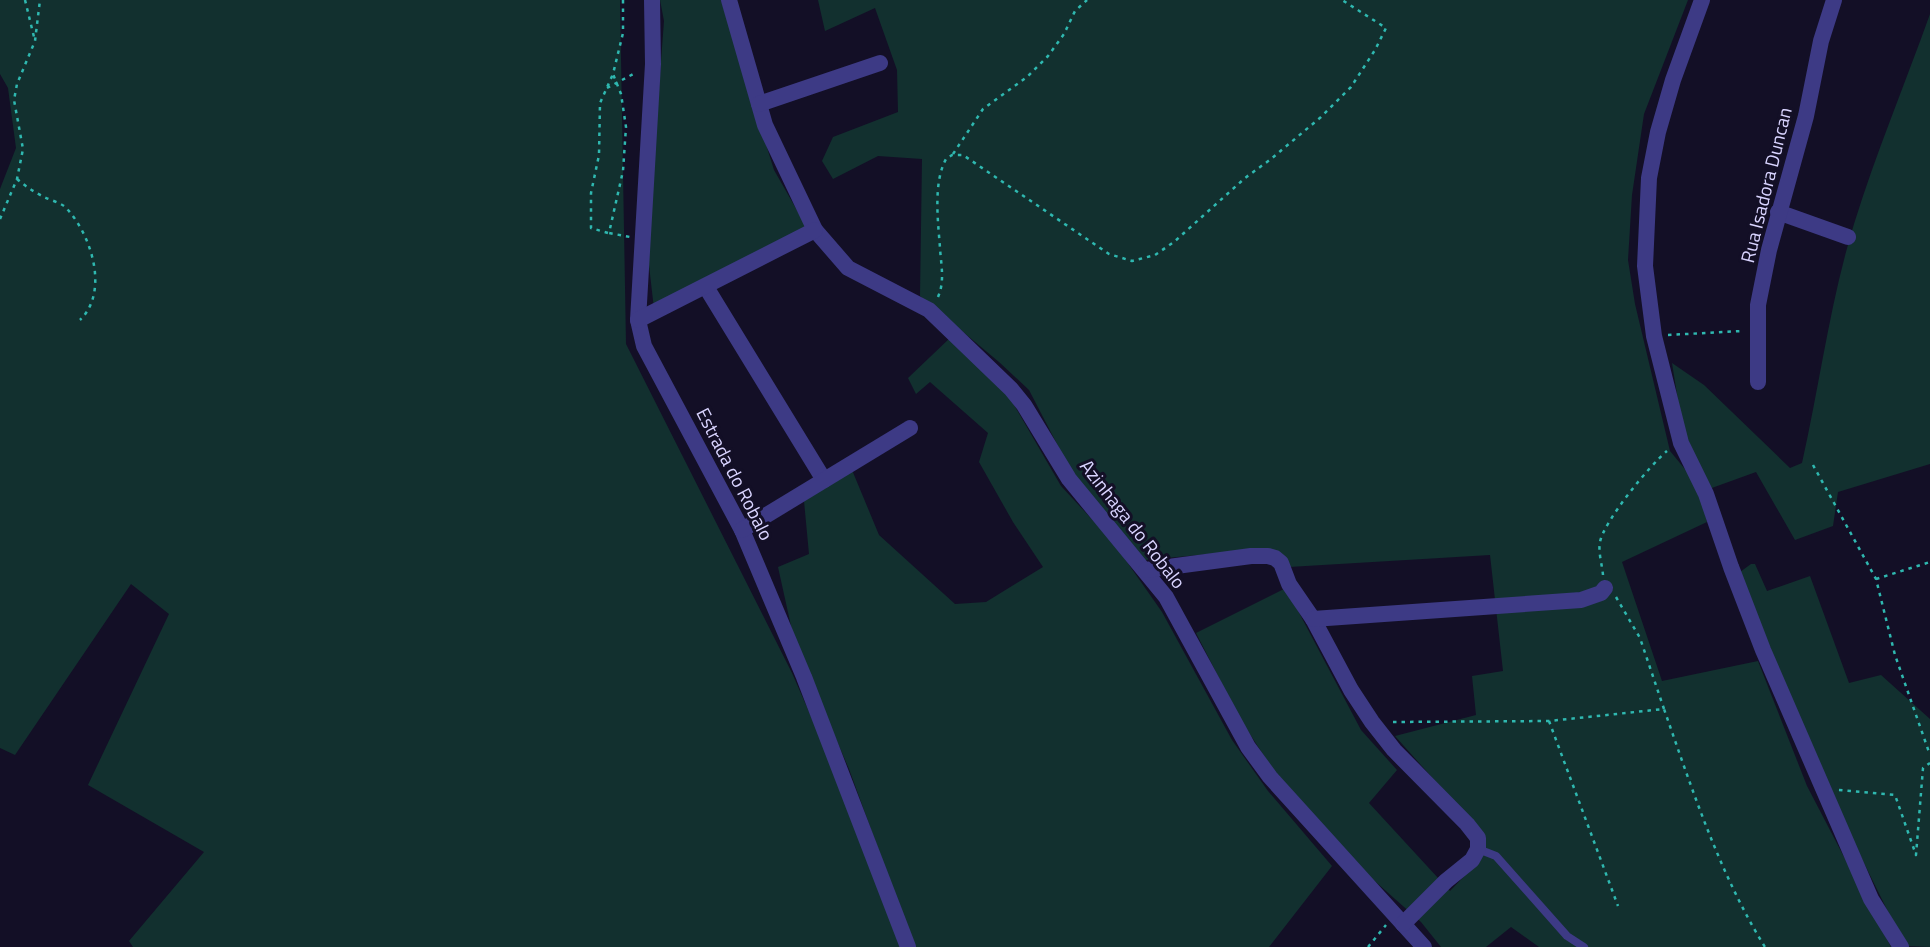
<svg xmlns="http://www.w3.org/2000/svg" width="1930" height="947" viewBox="0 0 1930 947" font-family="'Titillium Web',sans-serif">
	<rect width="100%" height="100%" fill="#130f26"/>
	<!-- green -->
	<g fill="#12302f">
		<polygon points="0,0 620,0 626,344 792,673 912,947 133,947 129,941 204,852 88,785 169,614 131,584 15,755 0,748 0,189 16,148 8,88 0,74"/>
		<polygon points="660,0 721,0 774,170 806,226 654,309 647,248 664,21"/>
		<polygon points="818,0 1688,0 1644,114 1632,195 1628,260 1635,304 1670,451 1698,485 1707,522 1622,562 1662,681 1758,661 1807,786 1891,947 1539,947 1511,927 1486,947 1441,947 1421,922 1369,876 1272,768 1240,719 1196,633 1286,588 1361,730 1397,770 1369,803 1450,891 1476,864 1462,811 1395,736 1476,715 1472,676 1503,671 1490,555 1289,567 1220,553 1145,560 1071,471 1029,390 999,362 920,296 922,159 878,156 833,179 822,161 833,137 898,112 897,70 875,8 825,31"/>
		<path d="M1930,14V464L1838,492L1833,526L1795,540L1756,472L1709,489L1682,426L1672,363L1704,385L1790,468L1802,463C1820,383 1830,302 1854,224C1876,153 1905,84 1930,14Z"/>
		<polygon points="951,337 1006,391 1061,486 1113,542 1162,612 1232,740 1268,791 1332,866 1269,947 914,947 849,769 795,644 778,567 809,554 804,501 852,470 879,535 955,604 986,602 1043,567 1013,522 979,462 988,433 930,382 916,394 908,378"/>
		<polygon points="1751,564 1755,564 1767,591 1810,576 1849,683 1881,675 1930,719 1930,947 1905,946 1820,774 1740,572"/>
	</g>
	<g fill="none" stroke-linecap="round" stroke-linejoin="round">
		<!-- path -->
		<g stroke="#2fb8b0" stroke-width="2.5" stroke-dasharray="3.5 5" stroke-linecap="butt">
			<polyline points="25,0 34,37"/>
			<polyline points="623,0 623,33 613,74 621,94 626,127 623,171 609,233 630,237"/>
			<polyline points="607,88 637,72"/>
			<polyline points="953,154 983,109 1027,77 1048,56 1064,34 1075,11 1087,0"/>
			<path d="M17,179C25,186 34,192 44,197C52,201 63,203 68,210C92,237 109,292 80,320"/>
			<polyline points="0,219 17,179 23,149 14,100 17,84 35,41 40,0"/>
			<polyline points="608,233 591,228 591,193 599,155 600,103 613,74"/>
			<path d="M938,297C945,281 941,265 940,248C938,221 933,183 946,159L952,155H963L1109,254L1132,261L1155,255L1174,242L1245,178L1271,159L1321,117L1351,87L1375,50L1386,28L1342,0"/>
			<polyline points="1668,335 1742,331"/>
			<polyline points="1813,465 1876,579 1895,655 1930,755"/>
			<path d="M1603,575C1602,564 1598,552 1600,542C1604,521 1650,465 1667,451"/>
			<polyline points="1876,579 1930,562"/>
			<polyline points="1616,597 1640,638 1664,709"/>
			<polyline points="1549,721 1618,906"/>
			<path d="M1393,722L1549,721L1664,709C1692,789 1720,875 1765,947"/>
			<polyline points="1839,790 1895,795 1916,855 1923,768 1930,763"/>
			<polyline points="1368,947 1386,925"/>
		</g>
		<!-- service -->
		<polyline stroke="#3d3a85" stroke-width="8" points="1478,849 1496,856 1567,936 1584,947"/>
		<!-- minor -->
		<g stroke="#3d3a85" stroke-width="16">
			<polyline points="652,0 653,64 638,320 644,346 742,530 804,677 908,947"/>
			<polyline points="729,0 765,125 815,230 848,268 929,310 1011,389 1024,405 1069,479 1166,597 1248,747 1270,777 1424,947"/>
			<polyline points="1702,0 1673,80 1658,132 1649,178 1645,266 1654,336 1681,443 1706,494 1731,567 1763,650 1871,899 1901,947"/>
			<polyline points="759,104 880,63"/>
			<polyline points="1778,212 1848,237"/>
			<polyline points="706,287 824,480"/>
			<polyline points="638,320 815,230"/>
			<polyline points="1758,382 1758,305 1769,250 1806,116 1821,41 1834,0"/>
			<polyline points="742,530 910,428"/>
			<polyline points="1146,570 1251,556 1268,556 1275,558 1281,563 1289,584 1313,619 1351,690 1372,722 1394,750 1467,824 1478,838 1478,849 1472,860 1446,881 1403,924"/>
			<polyline points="1313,619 1581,600 1601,593 1605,588"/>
		</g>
	</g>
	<g text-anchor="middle" stroke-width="6" stroke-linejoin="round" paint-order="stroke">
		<!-- street labels -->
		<g font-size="19" fill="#d9d4ff" stroke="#130f26">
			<text transform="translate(1766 185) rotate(-76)" y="7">Rua Isadora Duncan</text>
			<text transform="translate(735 474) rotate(63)" y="7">Estrada do Robalo</text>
			<text transform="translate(1133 524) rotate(52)" y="7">Azinhaga do Robalo</text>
		</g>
	</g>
</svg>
